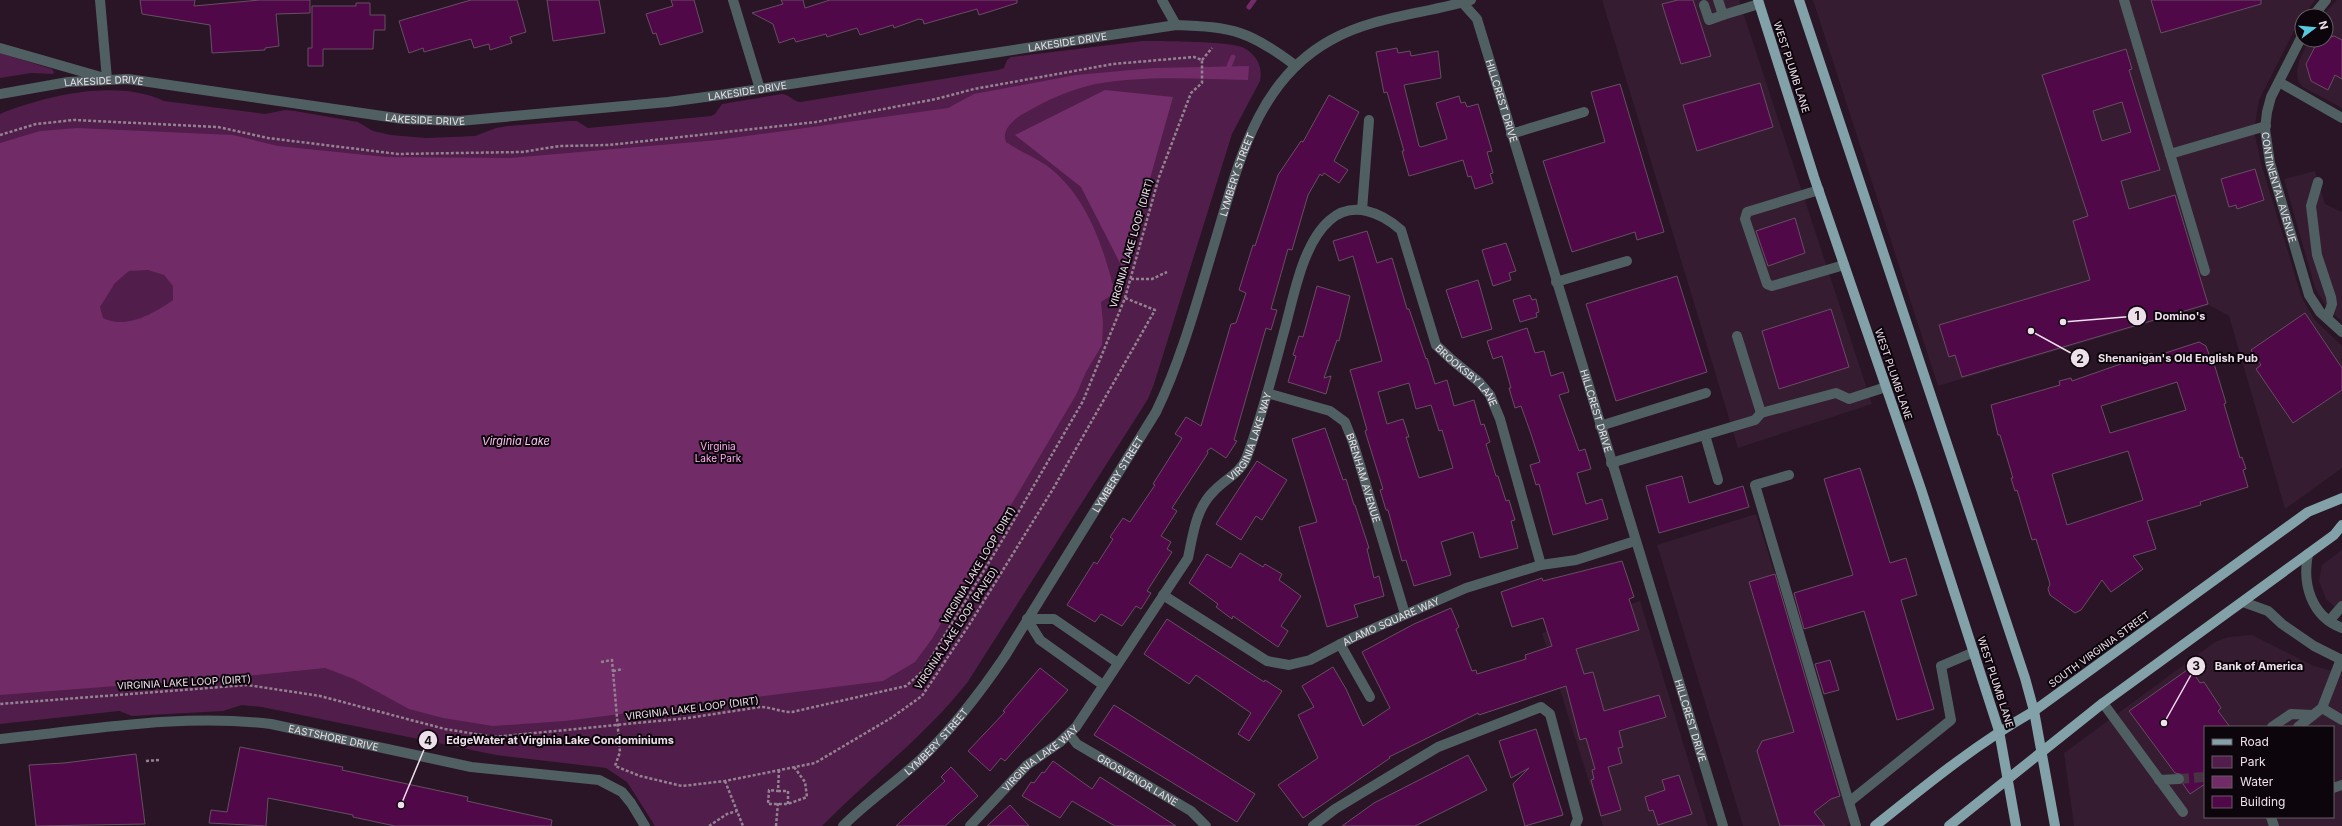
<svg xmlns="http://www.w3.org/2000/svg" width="2342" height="826" viewBox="0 0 2342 826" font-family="Inter,sans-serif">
	<rect width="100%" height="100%" fill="#291525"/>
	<!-- built -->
	<g fill="#351c31" fill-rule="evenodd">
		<polygon points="1602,0 1739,0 1872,404 1738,448"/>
		<polygon points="1813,0 2315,0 2297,25 2259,100 2254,131 2261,163 2302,298 2314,319 2342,346 2342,468 2285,509 2229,316 2209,305 1938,386"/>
		<polygon points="2337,0 2342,0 2342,108 2303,87 2298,81 2297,71 2299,61 2309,40 2326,40 2326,16 2322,16"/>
		<polygon points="2315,171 2325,204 2342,212 2342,321 2329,311 2315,288 2284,179"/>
		<polygon points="1756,514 1853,821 1847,826 1743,826 1657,545"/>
		<polygon points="2342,550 2342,613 2326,599 2319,581 2322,565"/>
		<polygon points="1640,601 1675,716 1708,826 1603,826 1542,633"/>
		<path d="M2252,635L2314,666L2342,674V826H2074L2064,753L2215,642L2229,637ZM2205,727H2333V817H2205Z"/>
	</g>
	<!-- green -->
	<g fill="#511d4a">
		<path d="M1142,41C1160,41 1232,41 1244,48C1257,55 1263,67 1260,81L1232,134L1154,384L1148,399L967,683C924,737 870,777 822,826H655L627,782L606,768L496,755L262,707L242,705L223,711L132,716L119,711L0,724V114C47,95 117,79 164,101L265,114L285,110L295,111L358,122L373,131L391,135L426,138L475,136L496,128L508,126L569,121H577L588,128L711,116L715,114L722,104L782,94C790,95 793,101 800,102L998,70L1004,68L1007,60L1011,57Z"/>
		<polygon points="0,53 52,69 54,72 53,74 31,73 0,78"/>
	</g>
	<!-- forest -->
	<polygon fill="#742e6b" points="1105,90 1173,97 1124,271 1081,187 1015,135"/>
	<!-- water -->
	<path fill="#712b67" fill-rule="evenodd" d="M1249,66L1248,80C1199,79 1145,75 1096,84C1071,89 1045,101 1023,114C1014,119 1001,130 1006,142C1019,151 1034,157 1046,165C1087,195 1103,246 1115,293L1101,302L1103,323L1102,345L1086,372L1076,395L932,639L915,662L883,681L565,721L493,726L443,718L409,709L354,679L325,668L246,676L0,695V143L40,131L77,128L233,135L278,146L386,157L510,158L718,140L948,108L974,94L1076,75L1153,68ZM148,270L164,275L173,286V300C155,313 125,330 103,318L100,307L115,283L129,271Z"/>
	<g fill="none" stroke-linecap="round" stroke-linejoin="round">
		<!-- stream -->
		<g stroke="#712b67" stroke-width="5">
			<polyline points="1249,7 1254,0"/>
			<polyline points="1229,66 1233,57"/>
		</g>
	</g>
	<!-- building -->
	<g fill="#500849" stroke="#664f61" fill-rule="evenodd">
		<polygon points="140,0 195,0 194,6 260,0 310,0 310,13 276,14 279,46 265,48 265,50 212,53 210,25 142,14"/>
		<polygon points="471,0 517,0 526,32 510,37 512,43 490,50 489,44 474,48 471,39 424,52 423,48 409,53 399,21"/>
		<polygon points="547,0 599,0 605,33 553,41"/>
		<polygon points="671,0 694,0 703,32 660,45 656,33 653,34 646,14 673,6"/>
		<polygon points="781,0 803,0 805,8 830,0 1017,0 1017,3 979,15 977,9 924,24 923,20 919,19 894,28 893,25 860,35 857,28 827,37 826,34 796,42 794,38 779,43 773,24 752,13 783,4"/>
		<polygon points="1678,0 1693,0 1711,56 1681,64 1662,4"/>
		<polygon points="2151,0 2261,0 2261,4 2161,33"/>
		<polygon points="356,3 370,3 370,15 385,15 385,30 374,30 373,49 323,49 323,66 308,66 308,48 312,48 312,6 356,6"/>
		<polygon points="2334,36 2342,40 2342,79 2335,75 2328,90 2311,81 2306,64 2318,41"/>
		<polygon points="1397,48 1398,53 1410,51 1411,56 1438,51 1441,78 1404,85 1419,146 1421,147 1447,139 1436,103 1459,96 1461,103 1465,102 1467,107 1478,104 1492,151 1487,152 1493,173 1490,174 1493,183 1475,189 1471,176 1468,177 1463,160 1409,176 1402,151 1404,151 1387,92 1384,93 1376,52"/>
		<path d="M2126,49L2132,69L2129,70L2160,170L2121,181L2129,209L2175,195L2208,304L1962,377L1955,355L1949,357L1939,325L2090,280L2073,221L2088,216L2042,75ZM2122,102L2131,132L2102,141L2093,111Z"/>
		<polygon points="1760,83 1773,127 1697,151 1683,105"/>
		<polygon points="1620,84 1664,232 1637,240 1635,232 1572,252 1543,161 1605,142 1591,92"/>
		<polygon points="1329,95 1359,112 1334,161 1348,170 1339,183 1324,173 1322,176 1320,174 1308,195 1292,250 1288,249 1271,309 1277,310 1271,330 1266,328 1234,440 1237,441 1226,458 1211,448 1207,451 1208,453 1172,508 1177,511 1161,536 1171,542 1167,549 1172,552 1147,591 1151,593 1141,609 1136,606 1122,626 1101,614 1095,622 1067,605 1094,562 1097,564 1113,539 1110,537 1123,518 1130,522 1155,485 1153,484 1182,438 1175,434 1186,417 1201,426 1231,324 1236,323 1246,293 1239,290 1253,245 1255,246 1278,175 1301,141 1303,142"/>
		<polygon points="2255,169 2264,200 2237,209 2236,205 2229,207 2221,179"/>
		<polygon points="1795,218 1805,253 1768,266 1756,231"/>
		<path d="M1367,231L1377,263L1392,258L1407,309H1409L1426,359L1427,358L1435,384L1447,380L1454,406L1474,400L1481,425L1484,424L1490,442L1486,444L1496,476H1498L1506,501L1509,500L1515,520L1511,521L1518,548L1480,558L1473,532L1441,542L1451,575L1414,586L1406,560L1402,561L1388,510H1386L1380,490L1383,489L1365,431L1367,430L1350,370L1382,361L1353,256L1339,261L1333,241ZM1409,383L1416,409L1431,405L1439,431L1442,430L1453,468L1419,478L1406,437H1409L1403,419L1387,424L1378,392Z"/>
		<polygon points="1506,243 1516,271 1509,273 1511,280 1493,286 1482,250"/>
		<polygon points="1677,276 1707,372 1616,401 1586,304"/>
		<polygon points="1478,280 1492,329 1462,338 1446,290"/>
		<polygon points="1317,286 1350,296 1339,341 1337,340 1324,378 1331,376 1326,394 1288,382 1296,356 1293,355 1299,336 1303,337"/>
		<polygon points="1530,295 1532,300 1536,299 1539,312 1536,313 1537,317 1520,322 1513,300"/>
		<polygon points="1831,309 1849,367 1779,389 1762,331"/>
		<polygon points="2305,313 2342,368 2342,390 2293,423 2256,369 2261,365 2251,350"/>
		<polygon points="1527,328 1535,353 1544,351 1551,376 1563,372 1569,392 1559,395 1579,451 1585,449 1591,469 1577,473 1586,504 1602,499 1608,519 1553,535 1539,484 1536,485 1530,465 1540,462 1531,434 1521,406 1515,408 1509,388 1511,388 1502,356 1493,359 1487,341"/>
		<path d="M2199,342L2206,346L2210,357H2212L2226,403L2224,404L2240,458L2242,457L2246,469L2243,470L2248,487L2200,502L2201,505L2147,521L2156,549L2133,556L2143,569L2111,592L2102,580L2081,610L2075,613L2050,595L2048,589L2050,584L2036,539L2032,540L2017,490L2015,491L2011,478H2013L2000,435H1998L1991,405L2060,385L2059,381L2071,378L2072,381L2152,353L2153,357ZM2177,382L2186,410L2110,433L2101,406ZM2128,451L2143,500L2067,525L2052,474Z"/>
		<polygon points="1325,428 1343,480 1346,479 1354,505 1355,505 1369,548 1367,549 1374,578 1379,576 1384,596 1354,605 1358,617 1327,627 1299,527 1317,522 1292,439"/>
		<polygon points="1257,461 1287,480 1262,520 1256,516 1241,540 1216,524"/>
		<polygon points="1860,468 1890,563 1906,558 1917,595 1901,600 1934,709 1897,720 1864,611 1804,629 1794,593 1853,575 1824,479"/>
		<polygon points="1682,476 1689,503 1743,486 1749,507 1659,533 1646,486"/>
		<polygon points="1240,553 1263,567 1265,564 1282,574 1279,580 1301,596 1281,626 1288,631 1278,647 1233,616 1232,619 1216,607 1218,604 1189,583 1207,554 1231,568"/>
		<polygon points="1622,561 1634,597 1629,599 1639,630 1576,649 1584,674 1593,672 1604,711 1659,695 1666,717 1619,731 1623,747 1618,748 1622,763 1608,767 1621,810 1601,816 1591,780 1594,779 1592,770 1595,769 1586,738 1580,740 1566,686 1479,715 1478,713 1389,757 1390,758 1303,818 1278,785 1318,758 1298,715 1314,707 1302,686 1333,667 1346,689 1363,726 1390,708 1362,652 1414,624 1451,608 1459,627 1456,629 1472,671 1476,670 1477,674 1526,659 1525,655 1552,646 1543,618 1512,627 1501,592 1542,578 1543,581"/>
		<polygon points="1775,574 1840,796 1831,799 1814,812 1825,826 1780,826 1757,751 1762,741 1794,732 1749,582"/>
		<polygon points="1167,619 1264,682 1265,680 1282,691 1249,741 1238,734 1251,713 1196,675 1189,684 1144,654"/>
		<polygon points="1830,660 1839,690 1824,694 1815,664"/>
		<polygon points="1040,668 1068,690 1005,761 1001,758 990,771 968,751 1005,712 1003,711"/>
		<polygon points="2190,668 2200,683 2204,682 2221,708 2218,711 2230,727 2205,727 2205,784 2190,794 2183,784 2185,779 2184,775 2175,773 2129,711"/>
		<polygon points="1114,705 1255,794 1237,822 1094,735"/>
		<polygon points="1536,729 1563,815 1525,826 1513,784 1529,768 1511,778 1499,741"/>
		<polygon points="240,747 343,767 342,770 468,797 467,801 552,820 551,826 395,826 353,817 353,815 268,798 266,826 209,823 211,810 227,812"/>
		<polygon points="136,754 145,824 36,826 29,765 64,763"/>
		<polygon points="1468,755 1487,790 1415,826 1342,826 1374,803"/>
		<polygon points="1053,761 1092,789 1100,777 1176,826 1115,826 1072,801 1060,818 1022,796 1031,782 1034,783 1042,772 1044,773"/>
		<polygon points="951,767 978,796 945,826 896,826 945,781 941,777"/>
		<polygon points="1679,775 1692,814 1658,825 1653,810 1649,811 1645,797 1665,790 1662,780"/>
		<polygon points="1010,805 1029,826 987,826 1000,814"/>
	</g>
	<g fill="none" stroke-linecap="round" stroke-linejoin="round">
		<!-- minor-tunnel -->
		<polyline stroke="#473343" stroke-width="10" stroke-dasharray="10 5" stroke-linecap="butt" points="2179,779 2205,777"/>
		<!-- path -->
		<g stroke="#938390" stroke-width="2.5" stroke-dasharray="3 2" stroke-linecap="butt">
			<polyline points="1202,60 1212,48"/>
			<path d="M0,135L36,124L74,120L218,127L268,138L398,154L522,152L560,146L609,145L816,122L936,99L974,89L1113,64L1194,57L1202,60V83L1191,93L1159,177L1125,298L1083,401L1000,544L923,671L906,686L792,712C780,712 771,707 760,707L688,718L494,737L445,729L320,696L247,685L0,704"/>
			<polyline points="1131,279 1152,279 1167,272"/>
			<polyline points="601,662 612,660 620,752 615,766 640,776 682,786 725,781 815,763 891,718 922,696 969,625 1053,489 1155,310 1125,298"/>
			<polyline points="613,671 623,669"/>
			<polyline points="146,761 159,760"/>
			<polyline points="779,770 778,791 769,790 768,804 788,804 807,797 805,782 794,767"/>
			<polyline points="725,781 743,826"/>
			<polyline points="778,791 788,791 788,804"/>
			<polyline points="709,826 727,814 737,811"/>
			<polyline points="776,826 778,803"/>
		</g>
		<!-- minor -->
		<g stroke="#505f62" stroke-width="10">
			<polyline points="100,0 107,79"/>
			<polyline points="733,0 760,89"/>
			<polyline points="1162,0 1176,25"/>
			<path id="s1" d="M1460,0L1477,19L1723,826"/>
			<polyline points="1718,0 1723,15 1759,4"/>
			<polyline points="2124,0 2205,271"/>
			<polyline points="1704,5 1709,20 1723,15"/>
			<polyline points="2313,16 2326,0"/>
			<path id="s2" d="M2302,36L2271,97L2267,112L2265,129L2270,163L2309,295L2320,312L2342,332"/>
			<polyline points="0,48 101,77"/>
			<polyline points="2279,82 2342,118"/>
			<path id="s3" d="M0,94L68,82L128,79L403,119L459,121L668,102L720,95L1176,25C1233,27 1250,31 1296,66"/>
			<polyline points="1511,134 1584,112"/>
			<polyline points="2170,154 2266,126"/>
			<polyline points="2318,182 2311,206 2317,255 2331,297 2332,304 2327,318"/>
			<polyline points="1819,190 1747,212 1745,219 1767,284 1772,286 1844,265"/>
			<polyline points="1362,210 1369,120"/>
			<polyline points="1556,282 1627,261"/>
			<polyline points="1737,336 1761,413 1836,393 1849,399 1886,387"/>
			<path id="s4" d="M1267,393L1330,411L1345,422L1353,442L1405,614"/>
			<polyline points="1600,426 1706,393"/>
			<polyline points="1705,435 1718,480"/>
			<polyline points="1611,463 1755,420 1761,413"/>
			<polyline points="1789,475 1755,485 1856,826"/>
			<path d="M2308,554C2302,584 2311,616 2342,628"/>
			<path id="s5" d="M1163,595L1267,661L1289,665L1310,660L1354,637L1466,588L1541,565L1576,560L1635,541"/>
			<polyline points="2243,602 2268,611 2282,624 2314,646 2342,660"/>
			<polyline points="1027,619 1054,619 1118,663"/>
			<polyline points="1027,619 1040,640 1103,685"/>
			<polyline points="2329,621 2342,606"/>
			<polyline points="1340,644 1370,697"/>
			<polyline points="2103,703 2183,812"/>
			<polyline points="2322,708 2342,720"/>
			<polyline points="2272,727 2291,714 2313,715"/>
			<polyline points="2298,727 2322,708 2341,659"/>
			<path id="s6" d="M1069,734L1077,744L1191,811L1206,826"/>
			<path id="s7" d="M0,739C90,730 181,713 271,724L471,767L599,780L622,792L631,803L645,826"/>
			<polyline points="2159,780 2179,779"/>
			<polyline points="2333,788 2342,785"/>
			<polyline points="1849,802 1951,720 1941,666 1974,652"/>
			<polyline points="2271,817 2274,826"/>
			<path id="s8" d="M843,826C867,802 895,783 920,760C952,729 980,693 1005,656L1156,412C1183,356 1199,294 1217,235C1239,161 1258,80 1331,40C1374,16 1425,14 1471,0"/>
			<path id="s9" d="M970,826L1027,765L1059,743L1076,727L1188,558C1193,534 1196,508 1214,491C1224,480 1240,473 1246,459C1262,417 1273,372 1285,328C1294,295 1303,243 1330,220C1353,200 1382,213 1401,230L1436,345L1452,360L1479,382L1490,395L1500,419L1541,565"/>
			<polyline points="1313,826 1335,809 1438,747 1541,707 1550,714 1578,819 1575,826"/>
		</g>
		<!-- major -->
		<g stroke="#82a1a8" stroke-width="10">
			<polyline points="1758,0 1814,177 1921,489 1999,731 2016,826"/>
			<polyline points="1799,0 2025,678 2034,711 2055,826"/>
			<path d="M1875,826C1926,785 1976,744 2034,711L2308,512L2342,498"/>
			<polyline points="1949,826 2103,703 2334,535 2342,525"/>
		</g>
	</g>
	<g text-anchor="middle" stroke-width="4" stroke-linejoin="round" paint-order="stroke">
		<!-- street labels -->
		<g font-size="10" fill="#eee0eb" stroke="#0c050b">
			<text dy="4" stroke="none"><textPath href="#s3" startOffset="1077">LAKESIDE DRIVE</textPath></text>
			<text transform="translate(1792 67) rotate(72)" y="4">WEST PLUMB LANE</text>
			<text dy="4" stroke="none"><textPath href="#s3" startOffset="105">LAKESIDE DRIVE</textPath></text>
			<text dy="4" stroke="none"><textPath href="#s3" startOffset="753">LAKESIDE DRIVE</textPath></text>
			<text dy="4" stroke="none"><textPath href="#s1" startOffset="111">HILLCREST DRIVE</textPath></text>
			<text dy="4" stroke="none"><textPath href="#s3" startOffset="429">LAKESIDE DRIVE</textPath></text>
			<text dy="4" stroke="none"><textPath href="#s8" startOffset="774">LYMBERY STREET</textPath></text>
			<text dy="4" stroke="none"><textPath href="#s2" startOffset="161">CONTINENTAL AVENUE</textPath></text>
			<text transform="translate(1131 243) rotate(-74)" y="4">VIRGINIA LAKE LOOP (DIRT)</text>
			<text transform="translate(1894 374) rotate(71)" y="4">WEST PLUMB LANE</text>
			<text dy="4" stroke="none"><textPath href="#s9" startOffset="965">BROOKSBY LANE</textPath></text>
			<text dy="4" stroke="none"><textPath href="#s1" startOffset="435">HILLCREST DRIVE</textPath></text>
			<text dy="4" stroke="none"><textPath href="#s9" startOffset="489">VIRGINIA LAKE WAY</textPath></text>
			<text dy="4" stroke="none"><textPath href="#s8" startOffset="450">LYMBERY STREET</textPath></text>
			<text dy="4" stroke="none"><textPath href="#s4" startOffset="143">BRENHAM AVENUE</textPath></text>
			<text transform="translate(978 565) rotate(-59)" y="4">VIRGINIA LAKE LOOP (DIRT)</text>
			<text dy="4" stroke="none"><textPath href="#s5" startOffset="257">ALAMO SQUARE WAY</textPath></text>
			<text transform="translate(956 628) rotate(-57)" y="4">VIRGINIA LAKE LOOP (PAVED)</text>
			<text transform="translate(2099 649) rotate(-36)" y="4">SOUTH VIRGINIA STREET</text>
			<text transform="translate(184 682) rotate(-3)" y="4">VIRGINIA LAKE LOOP (DIRT)</text>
			<text transform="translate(1996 682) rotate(72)" y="4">WEST PLUMB LANE</text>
			<text transform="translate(692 708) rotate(-7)" y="4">VIRGINIA LAKE LOOP (DIRT)</text>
			<text dy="4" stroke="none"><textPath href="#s1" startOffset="759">HILLCREST DRIVE</textPath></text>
			<text dy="4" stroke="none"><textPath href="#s7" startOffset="336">EASTSHORE DRIVE</textPath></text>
			<text dy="4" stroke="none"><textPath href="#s8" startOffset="126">LYMBERY STREET</textPath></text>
			<text dy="4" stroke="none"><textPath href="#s9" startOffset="98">VIRGINIA LAKE WAY</textPath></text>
			<text dy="4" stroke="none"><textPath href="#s6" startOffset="83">GROSVENOR LANE</textPath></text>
		</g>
		<!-- park labels -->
		<g font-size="10" fill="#feaef0" stroke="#0c050b">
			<text x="718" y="450">Virginia<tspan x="718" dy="12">Lake Park</tspan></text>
		</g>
		<!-- water labels -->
		<g font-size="11" font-style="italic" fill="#fec1f2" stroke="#0c050b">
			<text x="516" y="445">Virginia Lake</text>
		</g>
	</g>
	<!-- callouts -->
	<path fill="none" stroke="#eee0eb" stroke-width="1.5" d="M2063 322L2137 316M2031 331L2080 358M2164 723L2196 666M401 805L428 740"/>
	<g fill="#eee0eb" stroke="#0c050b" stroke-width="1.5">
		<circle cx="2063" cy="322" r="4"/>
		<circle cx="2031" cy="331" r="4"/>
		<circle cx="2164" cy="723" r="4"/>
		<circle cx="401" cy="805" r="4"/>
		<circle cx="2137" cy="316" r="10"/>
		<circle cx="2080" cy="358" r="10"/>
		<circle cx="2196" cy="666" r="10"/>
		<circle cx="428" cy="740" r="10"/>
	</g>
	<g font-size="12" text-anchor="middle" font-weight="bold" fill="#111">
		<text x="2137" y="320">1</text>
		<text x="2080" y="363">2</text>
		<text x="2196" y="670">3</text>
		<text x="428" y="745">4</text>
	</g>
	<g font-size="11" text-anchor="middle" font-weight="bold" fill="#eee0eb" stroke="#0c050b" stroke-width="4" stroke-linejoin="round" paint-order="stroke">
		<text x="2180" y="320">Domino's</text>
		<text x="2178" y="362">Shenanigan's Old English Pub</text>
		<text x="2259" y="670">Bank of America</text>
		<text x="560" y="744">EdgeWater at Virginia Lake Condominiums</text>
	</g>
	<!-- legend -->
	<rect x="2204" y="726" width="130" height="92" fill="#0c050b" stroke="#665d65"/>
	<rect x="2212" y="739" width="20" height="6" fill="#82a1a8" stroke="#665d65"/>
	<text x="2240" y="746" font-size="12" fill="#eee0eb">Road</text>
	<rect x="2212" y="756" width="20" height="12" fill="#511d4a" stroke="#665d65"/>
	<text x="2240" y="766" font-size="12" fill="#eee0eb">Park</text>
	<rect x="2212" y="776" width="20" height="12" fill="#712b67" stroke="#665d65"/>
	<text x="2240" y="786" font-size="12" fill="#eee0eb">Water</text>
	<rect x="2212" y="796" width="20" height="12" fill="#500849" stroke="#665d65"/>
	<text x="2240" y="806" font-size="12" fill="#eee0eb">Building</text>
	<!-- north arrow -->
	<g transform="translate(2314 28) rotate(74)"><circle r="19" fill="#0c050b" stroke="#665d65"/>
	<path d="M0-3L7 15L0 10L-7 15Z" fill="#56c9e0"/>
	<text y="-6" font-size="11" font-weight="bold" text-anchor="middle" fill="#eee0eb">N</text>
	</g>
</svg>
